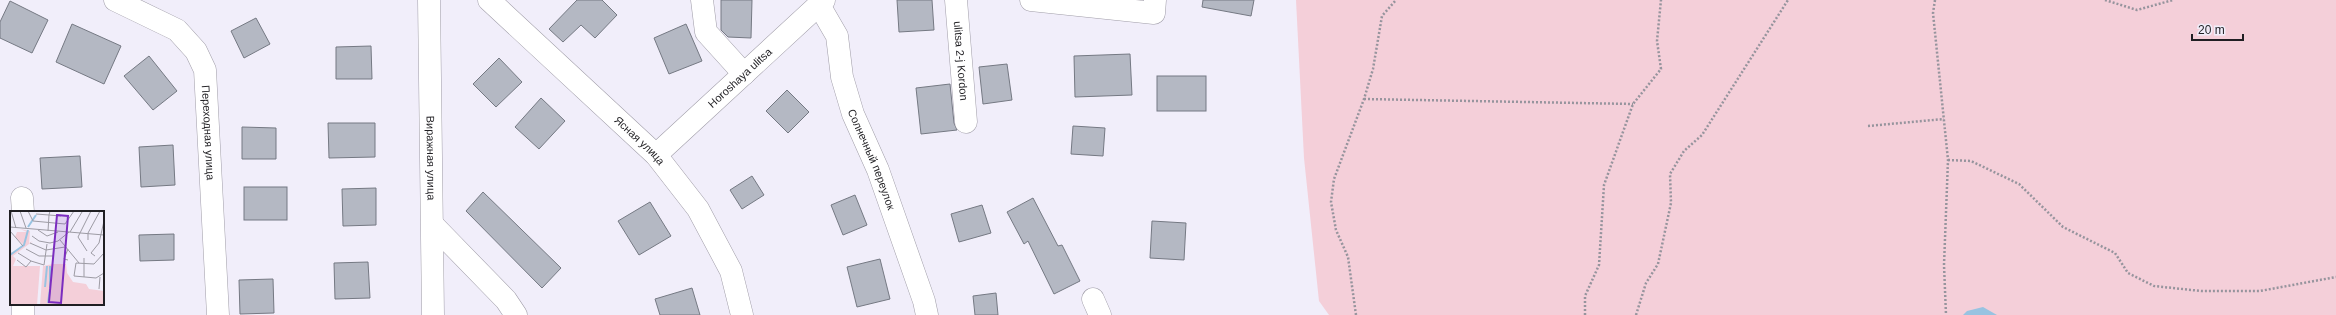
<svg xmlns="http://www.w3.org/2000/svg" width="2336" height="315" viewBox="0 0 2336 315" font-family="Arial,sans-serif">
	<rect width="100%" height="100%" fill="#f1eefa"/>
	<!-- green -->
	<polygon fill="#f4cfd9" points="1296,0 2336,0 2336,315 1329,315 1319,301 1304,158"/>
	<!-- water -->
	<polygon fill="#98c3e1" points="1983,307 1997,315 1963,315 1967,311"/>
	<!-- building -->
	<g fill="#b4b8c3" stroke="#757983">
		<polygon points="577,0 602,0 617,15 595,38 581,25 563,42 549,29"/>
		<polygon points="721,0 752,0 751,38 728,37 721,30"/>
		<polygon points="897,0 932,0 934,30 899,32"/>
		<polygon points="1203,0 1254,0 1251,16 1202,7"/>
		<polygon points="10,1 48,20 32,53 0,38 0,22"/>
		<polygon points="256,18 270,44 244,58 231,31"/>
		<polygon points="72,24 121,46 104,84 56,62"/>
		<polygon points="686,24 702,61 669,74 654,38"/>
		<polygon points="371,46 372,79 336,79 336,47"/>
		<polygon points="1130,54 1132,95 1075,97 1074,56"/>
		<polygon points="149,56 177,91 153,110 124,76"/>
		<polygon points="499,58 522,82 496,107 473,84"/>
		<polygon points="1007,64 1012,100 983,104 979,67"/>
		<rect x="1157" y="76" width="49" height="35"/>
		<polygon points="950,84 954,123 957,130 921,134 916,88"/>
		<polygon points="787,90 809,112 788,133 766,111"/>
		<polygon points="541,98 565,121 539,149 515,127"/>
		<polygon points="328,123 375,123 375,157 329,158"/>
		<polygon points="1073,126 1105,128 1103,156 1071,154"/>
		<polygon points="242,127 276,128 276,159 242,159"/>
		<polygon points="173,145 175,185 141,187 139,147"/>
		<polygon points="80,156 82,187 42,189 40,158"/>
		<polygon points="752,176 764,195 742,209 730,190"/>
		<rect x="244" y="187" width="43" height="33"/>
		<polygon points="376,188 376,225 343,226 342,189"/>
		<polygon points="483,192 561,268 542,288 466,211"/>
		<polygon points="855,195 867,225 843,235 831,205"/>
		<polygon points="1033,198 1058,246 1062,245 1080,281 1054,294 1028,241 1024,244 1007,212"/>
		<polygon points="650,202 671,236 639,255 618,221"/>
		<polygon points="982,205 991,233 959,242 951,214"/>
		<polygon points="1152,221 1186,223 1184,260 1150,258"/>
		<polygon points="174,234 174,260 140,261 139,235"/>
		<polygon points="880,259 890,299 857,307 847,267"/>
		<polygon points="368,262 370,298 335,299 334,263"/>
		<polygon points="273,279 274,313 240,314 239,280"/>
		<polygon points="692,288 700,315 660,315 655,299"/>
		<polygon points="996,293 998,315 975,315 973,296"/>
	</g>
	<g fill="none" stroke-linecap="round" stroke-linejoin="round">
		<defs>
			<g id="minor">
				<path id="s1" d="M115,0L177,30L196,51L205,70L218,315"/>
				<path id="s2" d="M429,0L433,315"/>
				<path id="s3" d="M489,0L656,155L698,209L731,271L742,315"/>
				<polyline points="702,0 706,32 744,74"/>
				<path id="s4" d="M956,0L966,122"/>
				<polyline points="1031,0 1154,13 1155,0"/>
				<path id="s5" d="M819,5L837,36L842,77L853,114L878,170L924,301L927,315"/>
				<path id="s6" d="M656,155L824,0"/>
				<polyline points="22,198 23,212"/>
				<polyline points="433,225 506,300 516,315"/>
				<polyline points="1093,299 1100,315"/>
				<polyline points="23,304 23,315"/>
			</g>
		</defs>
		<!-- minor casing -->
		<use href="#minor" stroke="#a09da8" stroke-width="23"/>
		<!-- path -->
		<g stroke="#96949d" stroke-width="2.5" stroke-dasharray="2 2" stroke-linecap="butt">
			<polyline points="1935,0 1933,13 1948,160 1944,265 1946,315"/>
			<polyline points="2105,0 2137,10 2173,0"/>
			<polyline points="1364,99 1633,104"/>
			<polyline points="1868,126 1944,119"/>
			<polyline points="1948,160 1971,161 2019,184 2063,227 2115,253 2128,273 2154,286 2201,291 2260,291 2336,277"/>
			<polyline points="1356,315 1348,257 1336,230 1331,202 1334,179 1364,99 1373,69 1382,16 1396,0"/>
			<polyline points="1585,315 1585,296 1599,265 1604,185 1633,104 1661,69 1657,41 1661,0"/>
			<polyline points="1636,315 1646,283 1658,264 1671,203 1670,174 1684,151 1702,135 1788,0"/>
		</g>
		<!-- minor -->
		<use href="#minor" stroke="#fff" stroke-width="22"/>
	</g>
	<g text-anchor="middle" stroke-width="3.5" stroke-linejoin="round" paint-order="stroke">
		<!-- street labels -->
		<g font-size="11" fill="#201f23" stroke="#f1eefa">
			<text dy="4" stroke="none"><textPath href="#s4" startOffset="61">ulitsa 2-j Kordon</textPath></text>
			<text dy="4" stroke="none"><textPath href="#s6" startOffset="114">Horoshaya ulitsa</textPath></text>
			<text dy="4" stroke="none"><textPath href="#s1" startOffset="181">Переходная улица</textPath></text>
			<text dy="4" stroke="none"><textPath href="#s3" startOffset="206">Ясная улица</textPath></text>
			<text dy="4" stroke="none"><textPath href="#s2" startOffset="158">Виражная улица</textPath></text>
			<text dy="4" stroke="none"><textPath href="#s5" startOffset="165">Солнечный переулок</textPath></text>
		</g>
	</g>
	<!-- overview -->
	<g transform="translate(10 211)">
		<rect width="94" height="94" fill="#f1eefa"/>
		<path d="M10,18L20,20L19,32L23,30L3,45L6,48L3,55H30L27,94H0V40L3,42L14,34L5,26L7,21H17ZM43,53H56L57,62L63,71L76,73L79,78L94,80V94H30L33,55Z" fill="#f4cfd9"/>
		<path fill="none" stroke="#98c3e1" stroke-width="2" d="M18,16L26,4M0,44L14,34L18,19M40,55V77M35,76L37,55M38,92L40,78"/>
		<path fill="none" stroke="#9d9ba4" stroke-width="1" d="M1,0L6,17M10,0L16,17M18,0L23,10L55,13L64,0M26,3L39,4L40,0M0,16L94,24M28,19L37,25L48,21M0,20L13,35M38,20L39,4L51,5M60,21L72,1M22,25L29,30L40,32L48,30L59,21M50,29L69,52M78,29V22L90,0M20,32L36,39L55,36M16,38L29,45H44M58,38L54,48L58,49M77,40L68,26L81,0M8,42L21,50L34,54L37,33M94,42L84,53L66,52L64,65L86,67L94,62M85,45L81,42L89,32L94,10M7,49L16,56L21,50M74,66V47M89,78L90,66"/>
		<path fill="#7b2cbf" fill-opacity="0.15" stroke="#7b2cbf" stroke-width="2" d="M47,4L58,5L51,92L39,91Z"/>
		<rect width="94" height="94" fill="none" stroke="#201f23" stroke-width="2"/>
	</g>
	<!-- scale -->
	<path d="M2192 34v6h51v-6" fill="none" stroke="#201f23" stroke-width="2"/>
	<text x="2198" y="34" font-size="12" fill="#201f23" stroke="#f1eefa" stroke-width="3" paint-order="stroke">20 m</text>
</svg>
